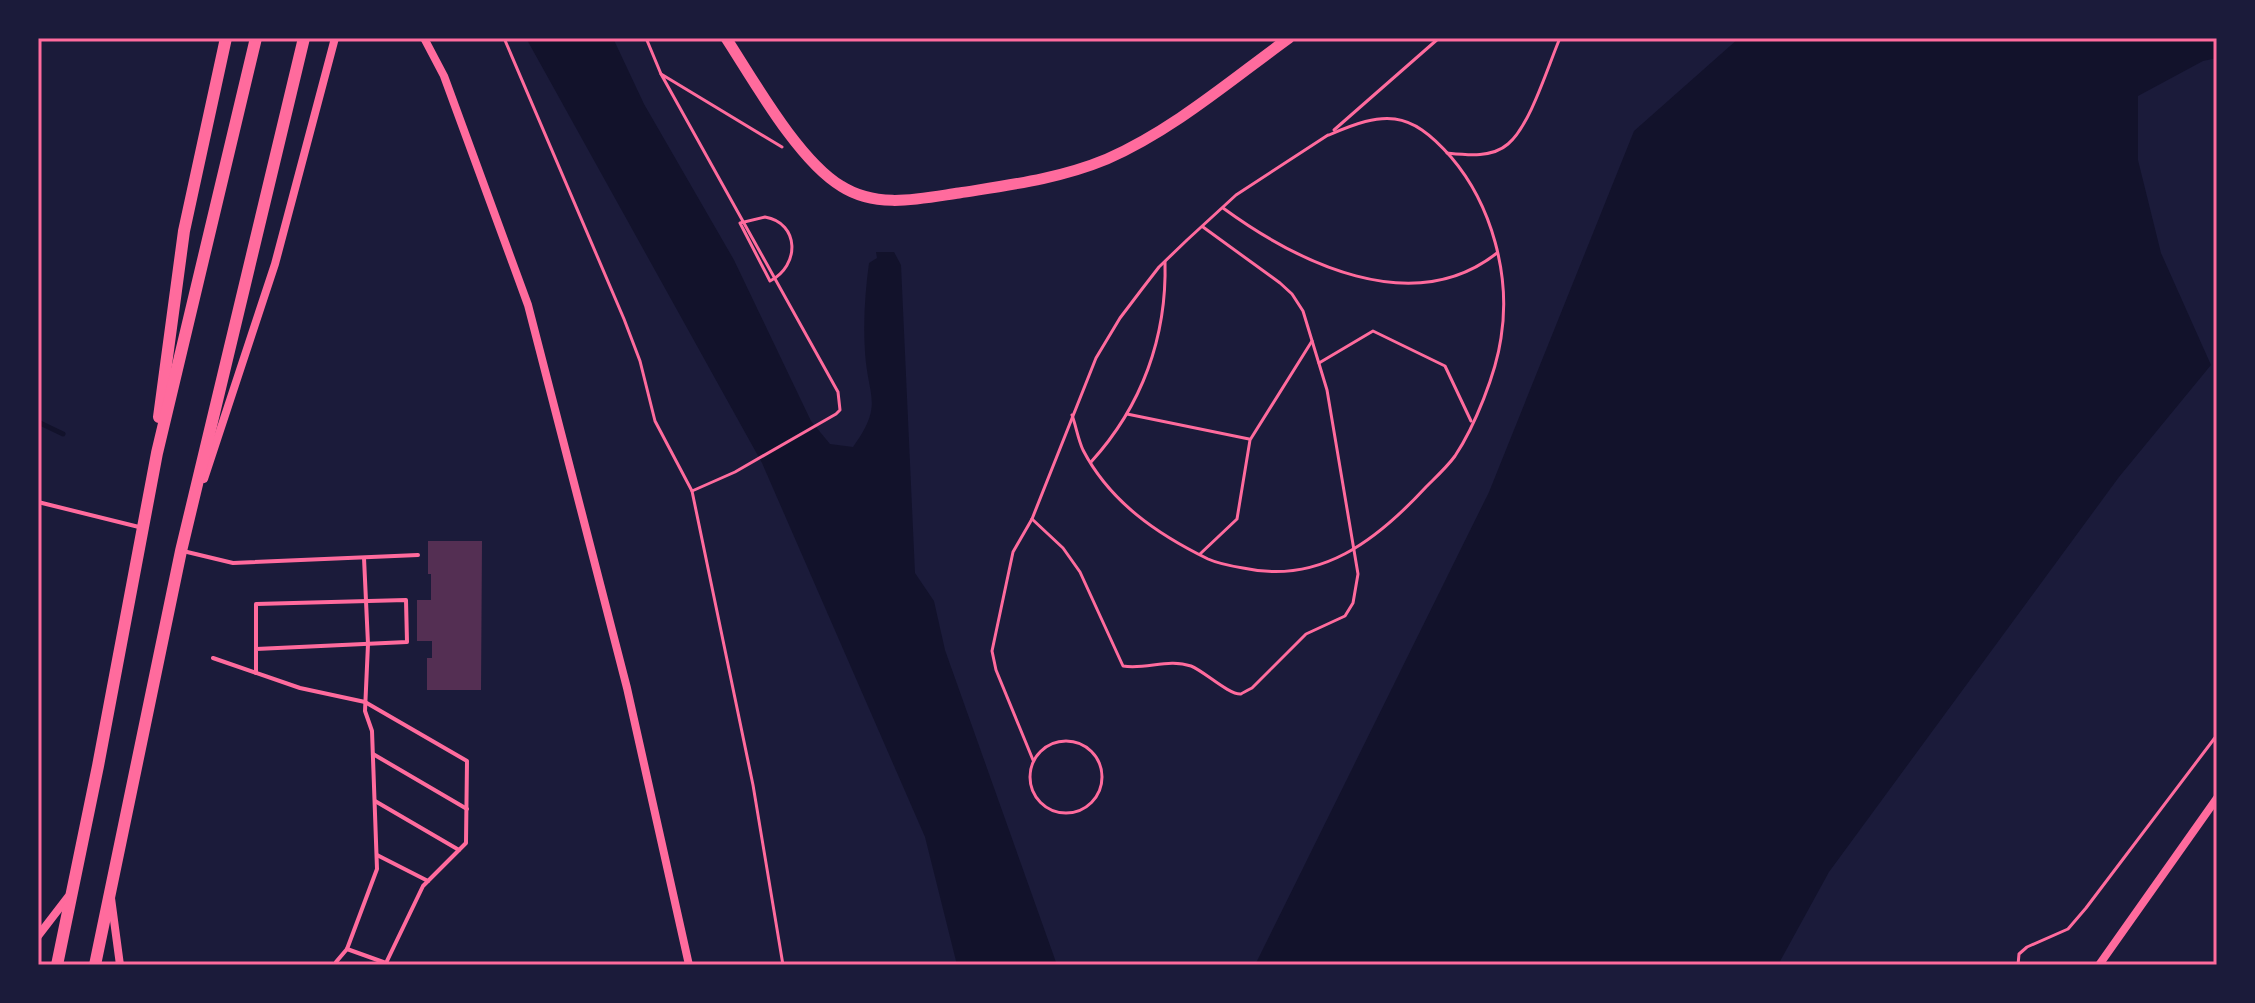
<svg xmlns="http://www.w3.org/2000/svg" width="2255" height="1003" viewBox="0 0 2255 1003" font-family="'Sofia Sans Condensed',sans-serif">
	<rect width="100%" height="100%" fill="#1b1b3a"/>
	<!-- water -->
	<g fill="#12122b">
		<path d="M526,38H613L644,104L734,260L811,421L830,444L853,447C884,404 868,398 865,352C863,323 865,292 869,263L877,258L876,252H894L901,265L915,573L934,601L945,650L1057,965H957L925,837L762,463Z"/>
		<polygon points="1739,38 2217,38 2217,58 2203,61 2138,96 2138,160 2161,253 2211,365 2119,477 1829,872 1778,965 1255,965 1489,492 1634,131"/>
	</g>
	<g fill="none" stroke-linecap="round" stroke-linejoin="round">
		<!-- stream -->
		<polyline stroke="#12122b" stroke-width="5" points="38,422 63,434"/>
	</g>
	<!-- building -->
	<polygon fill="#542f53" points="428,541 482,541 481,690 427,690 427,658 432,658 432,641 417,641 417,600 431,600 431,574 428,574"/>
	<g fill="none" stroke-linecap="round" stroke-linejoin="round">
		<!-- path -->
		<g stroke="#ff6b9d" stroke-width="3">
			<polyline points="504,38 624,319 640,361 655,421 692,491 735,472 836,414 840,410 838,392 661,74 782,147"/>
			<polyline points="646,38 661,74"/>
			<polyline points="1334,130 1439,38"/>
			<path d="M1447,153C1467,155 1492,158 1508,144C1530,126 1548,66 1560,38"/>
			<path d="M1223,208C1297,262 1412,320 1497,253"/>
			<path d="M765,217C800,223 800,266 770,281L740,223Z"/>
			<polyline points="1319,363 1373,331 1445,366 1471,421"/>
			<polyline points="1127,414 1249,439"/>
			<path d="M1072,415C1076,426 1078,439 1083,450C1110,502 1157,534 1208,559C1219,564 1231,566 1243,568C1320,585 1377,540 1426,487C1436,477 1447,467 1455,456C1475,426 1496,373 1501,338C1511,276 1492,205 1451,157C1409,109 1384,111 1329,135"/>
			<path d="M1091,462C1142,406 1167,337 1165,262"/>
			<polyline points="692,491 753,785 783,965"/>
			<path d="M1032,519L1063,548L1080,572L1123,666C1146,670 1168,658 1191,666C1204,671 1229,695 1241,694C1242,693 1250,689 1252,688L1306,634L1345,616L1353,603L1358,574L1327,390L1303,311L1292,294L1280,283L1203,227"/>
			<polyline points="1200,554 1237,519 1250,440 1312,341"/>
			<circle cx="1066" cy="777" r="36"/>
			<polyline points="1033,760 996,670 992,651 1013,552 1032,519 1096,358 1120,318 1142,289 1159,267 1187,240 1236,195 1328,135"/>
			<polyline points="2018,965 2019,954 2027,947 2068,929 2086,908 2217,735"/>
		</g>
		<!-- service -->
		<g stroke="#ff6b9d" stroke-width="4">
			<polyline points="38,502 139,527"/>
			<polyline points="183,551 233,563 418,555"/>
			<polyline points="256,649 407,642 406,600 256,604 256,673"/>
			<polyline points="213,658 300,688 365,702 467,761 466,843 423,886 386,963 347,949"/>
			<polyline points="373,754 467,809"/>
			<polyline points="375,801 459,850"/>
			<polyline points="377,855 428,881"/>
			<polyline points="336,962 347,949 377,869 372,731 365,711 368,644 364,558"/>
		</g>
		<!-- minor -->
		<g stroke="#ff6b9d" stroke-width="8">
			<polyline points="424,38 444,76 528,305 627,688 689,965"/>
			<polyline points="204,479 275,264 335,38"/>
			<polyline points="111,898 120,965"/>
			<polyline points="38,936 68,897"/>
			<polyline points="2099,965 2217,798"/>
		</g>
		<!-- tertiary -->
		<path stroke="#ff6b9d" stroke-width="11" d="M726,38C754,81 798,160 841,186C877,209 919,199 959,193C1009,185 1059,179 1107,159C1173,130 1231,80 1289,38"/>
		<!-- secondary -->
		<g stroke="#ff6b9d" stroke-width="12">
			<polyline points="159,417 184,231 226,38"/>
			<polyline points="57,965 98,766 157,453 256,38"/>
			<polyline points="95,965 181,551 304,38"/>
		</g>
	</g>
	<!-- border -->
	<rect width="2255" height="1003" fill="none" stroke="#1b1b3a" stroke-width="80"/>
	<rect x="40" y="40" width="2175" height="923" fill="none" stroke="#ff6b9d" stroke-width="3"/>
</svg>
